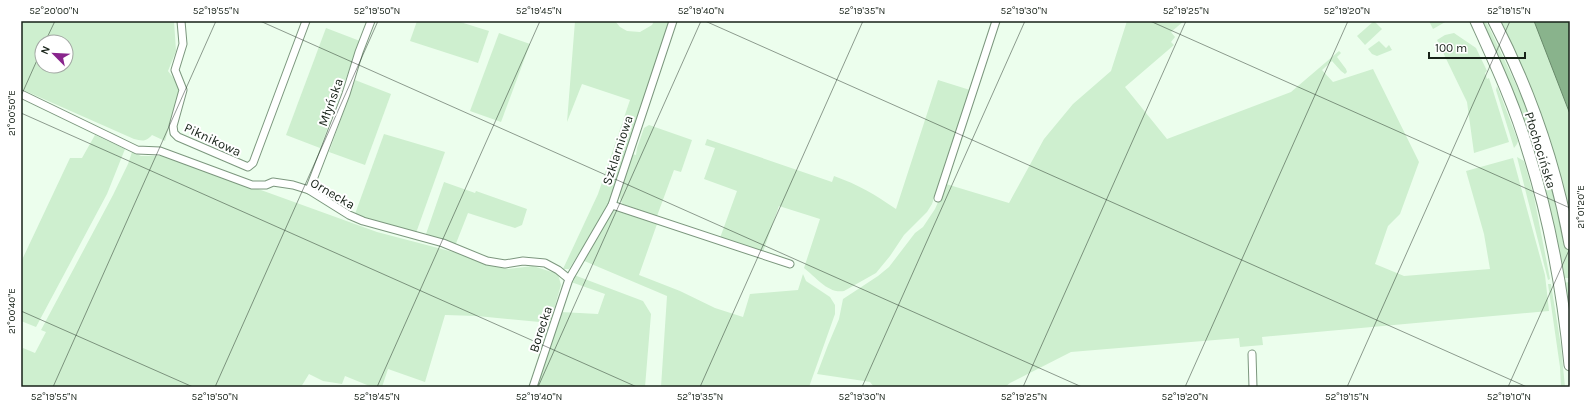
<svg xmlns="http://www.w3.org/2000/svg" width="1591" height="408" viewBox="0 0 1591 408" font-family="Karla,sans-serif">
	<rect width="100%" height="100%" fill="#ecfeed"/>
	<!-- green -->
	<g fill="#ceefcf" fill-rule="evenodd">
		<path d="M21,21H174L176,51L168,71L180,87L179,92L165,141L152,135C146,142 142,141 134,139L21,89ZM42,42H66V66H42Z"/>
		<polygon points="417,21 457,21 489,31 478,63 410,41"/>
		<polygon points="575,21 615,21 620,27 627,31 640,32 652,25 654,21 669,21 611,199 602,217 569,269 563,269 598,194 630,100 582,84 567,122"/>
		<polygon points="1127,21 1184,21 1171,32 1175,37 1171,42 1174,45 1125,87 1167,139 1291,92 1339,51 1341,53 1337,57 1346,69 1347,72 1345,74 1341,71 1332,61 1322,70 1333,82 1373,69 1419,162 1400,214 1388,226 1375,264 1404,276 1490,269 1484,234 1466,171 1513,158 1545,275 1549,311 1262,337 1263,345 1240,347 1239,338 1071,352 1010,383 1005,387 874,387 870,382 864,381 817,374 828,345 839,319 843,299 878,276 889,267 915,233 923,227 935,209 946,184 1009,203 1044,139 1073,104 1111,71"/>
		<polygon points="1374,21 1382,29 1365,45 1357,36"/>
		<polygon points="1429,21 1447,21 1433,29"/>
		<polygon points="1480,21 1485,21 1488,25 1526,106 1546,162 1568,252 1570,278 1561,278 1556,250"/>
		<polygon points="1499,21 1534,21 1570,114 1570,227"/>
		<polygon points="326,28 360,41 320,148 286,135"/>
		<polygon points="499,33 530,44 501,122 470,111"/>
		<polygon points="1454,33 1476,48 1487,71 1485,73 1487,79 1489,78 1509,142 1474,153 1467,102 1437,40 1445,35"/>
		<polygon points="1379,41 1386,48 1389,45 1392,50 1377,56 1372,54 1368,49"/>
		<polygon points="355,80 391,94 365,165 329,152"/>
		<path d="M938,80L970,90L932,204L927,212L904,235L890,256L876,273L844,291C828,294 816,277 804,268L820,219L779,206L763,252L720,238L737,191L704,179L715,148L705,145L707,139L832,182L834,176C859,185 874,194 896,209Z"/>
		<polygon points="1497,86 1518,141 1517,144 1514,148 1496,90"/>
		<path d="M649,125L692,140L681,172L674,170L657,216L623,204C613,194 628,166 632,154L636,155L637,148L644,128Z"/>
		<polygon points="384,134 445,152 416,233 357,217 355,214"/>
		<polygon points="95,135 125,149 107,194 36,327 21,321 21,262 70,158 82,158"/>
		<polygon points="132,152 141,156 167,156 377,232 461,254 485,264 508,269 533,266 558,274 561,285 550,323 477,316 445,315 425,382 388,369 382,387 372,387 345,376 342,384 323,381 309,374 301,387 21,387 21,352 23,348 35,353 46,332 41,330 113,195 128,164"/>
		<polygon points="1517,157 1524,161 1534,197 1550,279 1548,280"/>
		<polygon points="444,182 475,193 476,191 527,209 522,225 515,228 468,213 455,246 426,234"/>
		<polygon points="614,210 657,224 639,275 680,291 715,308 743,317 750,294 798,290 803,274 806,281 830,297 835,305 835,314 809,387 661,387 667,296 582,260"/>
		<polygon points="574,275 643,301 651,314 645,387 537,387 561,312 598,314 605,294 571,282"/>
		<polygon points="1570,282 1570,337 1562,283"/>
		<polygon points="1548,284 1551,284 1561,346 1565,387 1561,387 1560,367"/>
	</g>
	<!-- water -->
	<polygon fill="#89b38c" stroke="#678869" points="1534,21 1570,21 1570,114"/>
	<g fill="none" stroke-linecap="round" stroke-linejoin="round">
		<defs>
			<g id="street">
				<polyline points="181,21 183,44 175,70 183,90 173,126 174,133 178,137 248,167 253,163 306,21"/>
				<polyline points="21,94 137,150 160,151 252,185 266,185 273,182 293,185 309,190 349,215 363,221 443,243 487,261 505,264 523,261 545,263 558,270 569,279"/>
				<polyline points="309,190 346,94 359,52 371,21"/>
				<polyline points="938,198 996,21"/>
				<polyline points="612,205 790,264"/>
				<polyline points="1252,354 1253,387"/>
				<polyline points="533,387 569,279 612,205 673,21"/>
			</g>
			<g id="secondary">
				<path d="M1476,21C1495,63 1515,106 1528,151C1550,220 1563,293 1570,365"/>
				<path d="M1494,21C1530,91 1556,166 1570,244"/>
			</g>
		</defs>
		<!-- street casing -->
		<use href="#street" stroke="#7c977e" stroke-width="9"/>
		<!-- secondary casing -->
		<use href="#secondary" stroke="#7c977e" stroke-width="13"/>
		<!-- street -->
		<use href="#street" stroke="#fff" stroke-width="7"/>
		<!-- secondary -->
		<use href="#secondary" stroke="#fff" stroke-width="11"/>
	</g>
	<!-- ticks -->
	<path fill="none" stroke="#172218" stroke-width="1" stroke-opacity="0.45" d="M260,21L1082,387M705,21L1527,387M1150,21L1570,208M45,42L55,21M21,96L42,49M21,113L637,387M21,311L193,387M53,387L216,21M215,387L378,21M377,387L540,21M538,387L701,21M700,387L863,21M862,387L1025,21M1023,387L1186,21M1185,387L1348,21M1347,387L1510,21M1508,387L1570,248"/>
	<g text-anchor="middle" stroke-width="4" stroke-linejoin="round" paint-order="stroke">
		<!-- street labels -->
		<g font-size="13" fill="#172218" stroke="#fff">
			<text transform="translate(330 102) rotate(-70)" y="5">Młyńska</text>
			<text transform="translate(213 139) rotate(25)" y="5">Piknikowa</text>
			<text transform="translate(617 150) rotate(-72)" y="5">Szklarniowa</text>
			<text transform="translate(1541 150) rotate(73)" y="5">Płochocińska</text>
			<text transform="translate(333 193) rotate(30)" y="5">Ornecka</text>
			<text transform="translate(540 329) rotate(-72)" y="5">Borecka</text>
		</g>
	</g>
	<!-- border -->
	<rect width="1591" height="408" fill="none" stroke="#ffffff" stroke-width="44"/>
	<!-- north arrow -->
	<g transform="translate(54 54) rotate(294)"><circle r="19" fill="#ffffff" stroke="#a2a7a3"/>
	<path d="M0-3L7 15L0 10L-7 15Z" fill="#89258d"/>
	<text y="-6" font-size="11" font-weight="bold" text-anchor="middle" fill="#172218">N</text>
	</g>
	<!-- scale -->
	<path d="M1429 52v6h96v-6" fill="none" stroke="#172218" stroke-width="2"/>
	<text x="1435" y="52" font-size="12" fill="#172218" stroke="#ffffff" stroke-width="3" paint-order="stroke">100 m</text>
	<rect x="22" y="22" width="1547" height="364" fill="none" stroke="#172218" stroke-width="1.5"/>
	<g font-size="10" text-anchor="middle" fill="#172218">
		<text x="54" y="14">52°20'00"N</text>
		<text x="216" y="14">52°19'55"N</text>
		<text x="377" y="14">52°19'50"N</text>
		<text x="539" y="14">52°19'45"N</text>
		<text x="701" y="14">52°19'40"N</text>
		<text x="862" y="14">52°19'35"N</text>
		<text x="1024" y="14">52°19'30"N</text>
		<text x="1186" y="14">52°19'25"N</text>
		<text x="1347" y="14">52°19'20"N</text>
		<text x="1509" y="14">52°19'15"N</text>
		<text transform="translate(11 113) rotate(-90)" y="4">21°00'50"E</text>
		<text transform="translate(1580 207) rotate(-90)" y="4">21°01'20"E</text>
		<text transform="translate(11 311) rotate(-90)" y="4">21°00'40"E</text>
		<text x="54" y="400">52°19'55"N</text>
		<text x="215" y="400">52°19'50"N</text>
		<text x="377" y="400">52°19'45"N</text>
		<text x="539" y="400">52°19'40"N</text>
		<text x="700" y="400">52°19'35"N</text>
		<text x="862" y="400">52°19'30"N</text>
		<text x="1024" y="400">52°19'25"N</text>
		<text x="1185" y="400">52°19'20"N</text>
		<text x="1347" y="400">52°19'15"N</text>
		<text x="1509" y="400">52°19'10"N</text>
	</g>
</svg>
